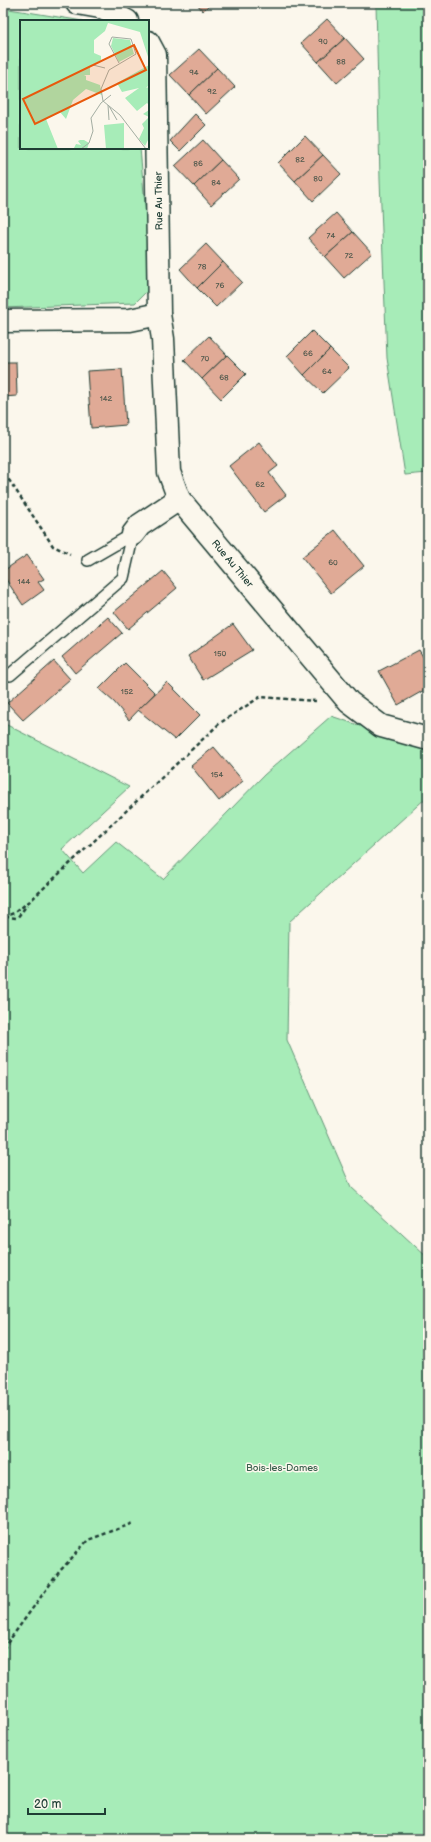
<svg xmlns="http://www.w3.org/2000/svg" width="431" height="1842" viewBox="0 0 431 1842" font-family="'Balsamiq Sans',sans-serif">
	<rect width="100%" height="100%" fill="#fbf7ec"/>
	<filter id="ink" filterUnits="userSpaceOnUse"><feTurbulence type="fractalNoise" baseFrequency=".025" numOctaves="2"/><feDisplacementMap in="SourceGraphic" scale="8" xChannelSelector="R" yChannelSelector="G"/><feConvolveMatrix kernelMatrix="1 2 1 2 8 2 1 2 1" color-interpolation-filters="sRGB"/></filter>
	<g filter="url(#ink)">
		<!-- green -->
		<g fill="#a7ecb8" stroke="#639476">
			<polygon points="376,3 428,3 428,473 405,475 387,358 380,180"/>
			<polygon points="3,8 83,21 21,21 21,148 140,148 150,262 147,291 135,303 3,308"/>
			<polygon points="331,716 428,748 428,796 289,922 287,1040 351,1187 428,1258 427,1614 424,1659 428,1660 428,1839 3,1839 3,723 129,787 62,849 83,873 116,842 163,879 264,775"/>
		</g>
		<!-- building -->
		<g fill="#e0aa96" stroke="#1f3d34">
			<polygon points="196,3 211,3 203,11"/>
			<polygon points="327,19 345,38 318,62 301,43"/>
			<polygon points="345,38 364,59 337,83 318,62"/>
			<polygon points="199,49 217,68 189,95 170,75"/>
			<polygon points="217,68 235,87 206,114 189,95"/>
			<polygon points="195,114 206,125 180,151 170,141"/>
			<polygon points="305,136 323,155 295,181 278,163"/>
			<polygon points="203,140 221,160 194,186 175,166"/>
			<polygon points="323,155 341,174 313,201 295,181"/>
			<polygon points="221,160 239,179 211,205 194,186"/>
			<polygon points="336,213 353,232 325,257 308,238"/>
			<polygon points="353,232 372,253 344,278 325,257"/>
			<polygon points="206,244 223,262 197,288 180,269"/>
			<polygon points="223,262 242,282 216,307 197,288"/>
			<polygon points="312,331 330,349 304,375 287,356"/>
			<polygon points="209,336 227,355 202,379 184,360"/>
			<polygon points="330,349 349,368 323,393 304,375"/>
			<polygon points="227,355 246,374 221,399 202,379"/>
			<polygon points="3,362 16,362 17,396 3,397"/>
			<polygon points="122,369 126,425 91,428 87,371"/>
			<polygon points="259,442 278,466 269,473 286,495 264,512 229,466"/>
			<polygon points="335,530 364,566 331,593 302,557"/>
			<polygon points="27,555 44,579 38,582 44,590 23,605 3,575 3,571"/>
			<polygon points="163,571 177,588 128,629 114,612"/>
			<polygon points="108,617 122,633 75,673 62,657"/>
			<polygon points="233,624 252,650 203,680 188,656"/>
			<polygon points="419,650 428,665 428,688 398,705 379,671"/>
			<polygon points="54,661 70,679 23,720 7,703"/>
			<polygon points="125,663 155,693 129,720 114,702 99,689"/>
			<polygon points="167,682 200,715 175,740 138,710"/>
			<polygon points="214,747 243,781 219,801 191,766"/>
		</g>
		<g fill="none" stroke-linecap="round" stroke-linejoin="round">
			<defs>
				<g id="lane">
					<polyline points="88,560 133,534"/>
					<polyline points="10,675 123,578 133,534"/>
				</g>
				<g id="street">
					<polyline points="77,3 100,7 127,21"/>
					<polyline points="148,42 155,55 159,314 163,339 169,472 179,499 349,702 381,726 428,739"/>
					<polyline points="3,321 130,320 159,314"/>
					<polyline points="133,534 140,525 179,499"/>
				</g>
			</defs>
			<!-- lane casing -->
			<use href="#lane" stroke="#1f3d34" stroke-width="14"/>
			<!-- street casing -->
			<use href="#street" stroke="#1f3d34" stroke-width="25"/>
			<!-- path -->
			<g stroke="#1f3d34" stroke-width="2.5" stroke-dasharray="4 3" stroke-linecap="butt">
				<polyline points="3,478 7,477 53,546 70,554"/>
				<polyline points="3,917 14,913 30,901 220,723 260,697 316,701"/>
				<polyline points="5,917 17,918 27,905"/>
				<polyline points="3,1649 59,1572 88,1540 134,1523"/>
			</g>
			<!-- lane -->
			<use href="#lane" stroke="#fbf7ec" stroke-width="11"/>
			<!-- street -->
			<use href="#street" stroke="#fbf7ec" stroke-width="22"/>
		</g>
	</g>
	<g text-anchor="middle" stroke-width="3" stroke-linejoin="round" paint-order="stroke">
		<!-- number labels -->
		<g font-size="8" fill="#4f584c">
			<text x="323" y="44">90</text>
			<text x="341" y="64">88</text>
			<text x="194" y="75">94</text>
			<text x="212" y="94">92</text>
			<text x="300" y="162">82</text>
			<text x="198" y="166">86</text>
			<text x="318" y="181">80</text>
			<text x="216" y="185">84</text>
			<text x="331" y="238">74</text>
			<text x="349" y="258">72</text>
			<text x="202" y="269">78</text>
			<text x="220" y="288">76</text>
			<text x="308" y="356">66</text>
			<text x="205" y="361">70</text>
			<text x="327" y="374">64</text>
			<text x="224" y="380">68</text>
			<text x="106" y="401">142</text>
			<text x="260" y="487">62</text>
			<text x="333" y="565">60</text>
			<text x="24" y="584">144</text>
			<text x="220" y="656">150</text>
			<text x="127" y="694">152</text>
			<text x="217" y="777">154</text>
		</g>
		<!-- street labels -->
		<g font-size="10" fill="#1f3d34" stroke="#fbf7ec">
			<text transform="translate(158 201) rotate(-91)" y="4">Rue Au Thier</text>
			<text transform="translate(233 563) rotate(50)" y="4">Rue Au Thier</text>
		</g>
		<!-- park labels -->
		<g font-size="10" fill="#3a604e" stroke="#fbf7ec">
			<text x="282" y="1471">Bois-les-Dames</text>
		</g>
	</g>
	<!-- overview -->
	<g transform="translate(20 20)">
		<rect width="129" height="129" fill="#fbf7ec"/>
		<path d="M0,0H129V40L120,12L88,3L85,11L74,20V33L81,36V40L70,46V55H64L66,56V60L80,65L82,75L66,69L53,80L46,99L40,92L26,99L38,129L54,128L56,124L61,125L58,121L60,120H64L69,123L67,129H0ZM93,18L110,20L114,34L99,42L91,26ZM129,45V65L126,68L129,67V85L127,83L117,91L105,78L119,68L102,72L97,63ZM129,90V118L125,126L119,119L124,108L122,104L129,97L123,94ZM104,103V129H86L84,105Z" fill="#a7ecb8"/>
		<path fill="none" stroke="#a3ada2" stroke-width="1" d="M99,43L89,24L92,17L111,19L116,34L89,50L81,69L83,81L100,95L126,129M73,45L85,48M88,85L89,100M89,86L97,100M61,129L69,123L73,111L71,98L81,83L91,75"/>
		<path fill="#e8590c" fill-opacity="0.15" stroke="#e8590c" stroke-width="2" d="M114,25L126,50L15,104L3,79Z"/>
		<rect width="129" height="129" fill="none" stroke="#1f3d34" stroke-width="2"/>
	</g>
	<!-- margin -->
	<rect width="431" height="1842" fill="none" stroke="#fbf7ec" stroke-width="16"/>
	<rect x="8" y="8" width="415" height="1826" fill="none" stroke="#1f3d34" stroke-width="1.5" filter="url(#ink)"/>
	<!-- scale -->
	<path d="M28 1808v6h77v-6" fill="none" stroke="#1f3d34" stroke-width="2"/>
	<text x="34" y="1808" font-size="12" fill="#1f3d34" stroke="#fbf7ec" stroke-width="3" paint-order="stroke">20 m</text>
</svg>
